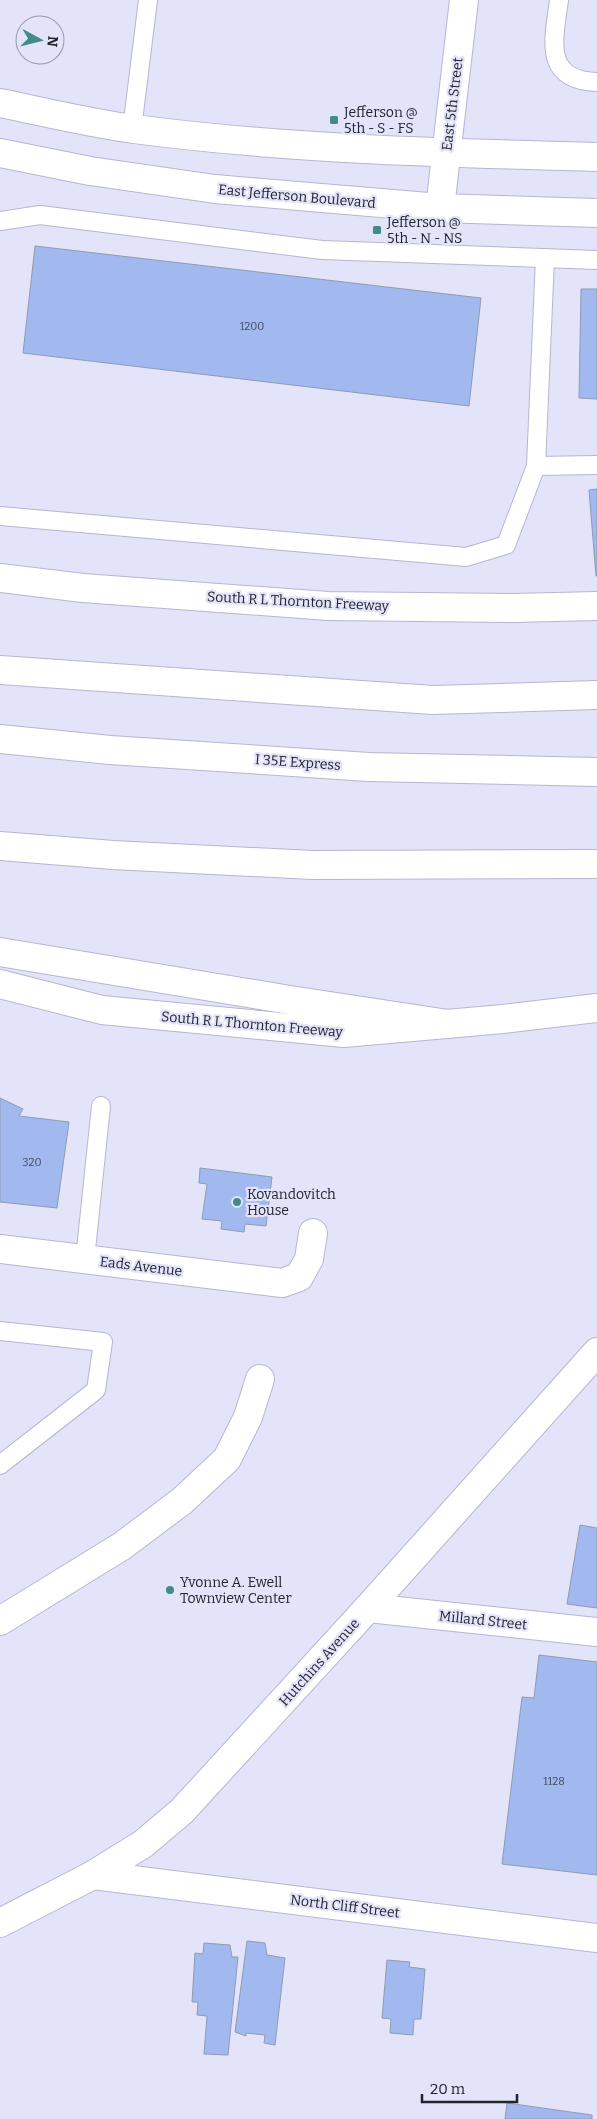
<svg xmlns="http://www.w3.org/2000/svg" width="597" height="2119" viewBox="0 0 597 2119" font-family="Bitter,serif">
	<rect width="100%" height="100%" fill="#e3e3fa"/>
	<!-- building -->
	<g fill="#a1b9ee" stroke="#8f9bb3">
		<polygon points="35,246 481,298 469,406 23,353"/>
		<polygon points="581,289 597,289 597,399 579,398"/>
		<polygon points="597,489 597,576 596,576 589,490"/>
		<polygon points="0,1098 23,1109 19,1116 69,1122 57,1208 0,1202"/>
		<polygon points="200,1168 272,1177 266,1226 245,1224 244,1232 221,1229 222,1221 202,1219 207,1184 199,1183"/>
		<polygon points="580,1525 597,1528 597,1608 567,1604"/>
		<polygon points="539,1655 597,1662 597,1875 502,1864 522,1697 534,1698"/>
		<polygon points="247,1941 265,1943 267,1955 285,1958 275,2045 264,2043 265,2035 246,2033 246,2036 235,2032"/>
		<polygon points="204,1943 230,1945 232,1957 238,1957 228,2055 204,2054 207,2016 197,2015 198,2002 192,2002 195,1953 203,1954"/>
		<polygon points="387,1960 410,1962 409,1967 425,1969 421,2019 414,2019 413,2035 390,2033 391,2019 382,2018"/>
		<polygon points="507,2103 592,2115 592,2119 505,2119"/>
	</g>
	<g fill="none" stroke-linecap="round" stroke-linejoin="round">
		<defs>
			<g id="lane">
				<path d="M559,0C554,39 542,80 597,82"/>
				<polyline points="132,129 148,0"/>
				<polyline points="0,221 40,215 322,250 597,260"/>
				<polyline points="536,466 545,258"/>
				<polyline points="0,516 466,557 506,545 536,466 597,465"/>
				<polyline points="85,1259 101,1106"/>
				<polyline points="0,1331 103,1342 96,1390 0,1465"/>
			</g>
			<g id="street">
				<polyline points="440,208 464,0"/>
				<polyline points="0,1249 282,1283 299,1277 309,1259 313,1233"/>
				<polyline points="368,1608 597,1632"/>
				<polyline points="0,1621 122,1546 182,1501 227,1459 248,1417 260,1379"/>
				<polyline points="93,1875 597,1938"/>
				<polyline points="0,1923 93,1875 143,1844 182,1811 368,1608 597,1352"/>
			</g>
			<g id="secondary">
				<path d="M0,103C44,112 89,123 134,129C287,149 442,153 597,157"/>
				<polyline points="0,153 90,171 215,189 440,208 597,213"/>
				<polyline points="0,578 83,588 328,606 513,608 597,606"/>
				<polyline points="0,984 102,1010 344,1033 503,1019 597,1008"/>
			</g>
			<g id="highway">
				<polyline points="0,670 433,700 597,695"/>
				<polyline points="0,739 110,750 369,767 597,772"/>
				<polyline points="0,846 113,855 313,865 597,864"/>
				<polyline points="0,952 290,1000 448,1024"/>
			</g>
		</defs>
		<!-- lane casing -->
		<use href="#lane" stroke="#b6b6d2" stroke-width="20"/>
		<!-- street casing -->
		<use href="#street" stroke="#b6b6d2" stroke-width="30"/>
		<!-- secondary casing -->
		<use href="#secondary" stroke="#b6b6d2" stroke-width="30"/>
		<!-- highway casing -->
		<use href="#highway" stroke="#b6b6d2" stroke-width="30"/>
		<!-- lane -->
		<use href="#lane" stroke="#fff" stroke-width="18"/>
		<!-- street -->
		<use href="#street" stroke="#fff" stroke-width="28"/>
		<!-- secondary -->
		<use href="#secondary" stroke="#fff" stroke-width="28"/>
		<!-- highway -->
		<use href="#highway" stroke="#fff" stroke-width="28"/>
	</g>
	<!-- markers -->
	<g fill="#438b88" stroke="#e3e3fa" stroke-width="2">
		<rect x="329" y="115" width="10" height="10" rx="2.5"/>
		<rect x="372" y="225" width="10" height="10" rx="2.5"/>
		<circle cx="237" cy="1202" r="5"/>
		<circle cx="170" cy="1590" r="5"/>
	</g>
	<g text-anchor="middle" stroke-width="4.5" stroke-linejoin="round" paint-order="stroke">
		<!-- number labels -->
		<g font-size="11" fill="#43495e">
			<text x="252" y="330">1200</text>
			<text x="32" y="1166">320</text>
			<text x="554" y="1785">1128</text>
		</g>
		<!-- street labels -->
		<g font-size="14" fill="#24242e" stroke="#e3e3fa">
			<text transform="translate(452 104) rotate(-83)" y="5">East 5th Street</text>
			<text transform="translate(297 196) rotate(5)" y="5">East Jefferson Boulevard</text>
			<text transform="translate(298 601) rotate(3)" y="5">South R L Thornton Freeway</text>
			<text transform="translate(298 762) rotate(4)" y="5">I 35E Express</text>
			<text transform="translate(252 1024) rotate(5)" y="5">South R L Thornton Freeway</text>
			<text transform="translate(141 1266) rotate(7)" y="5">Eads Avenue</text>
			<text transform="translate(483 1620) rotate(6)" y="5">Millard Street</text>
			<text transform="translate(319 1662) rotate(-48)" y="5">Hutchins Avenue</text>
			<text transform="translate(345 1906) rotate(7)" y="5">North Cliff Street</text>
		</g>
		<!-- poi labels -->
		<g font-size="14" fill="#24242e" stroke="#e3e3fa" text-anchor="start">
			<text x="344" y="117">Jefferson @<tspan x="344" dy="16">5th - S - FS</tspan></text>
			<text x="387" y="227">Jefferson @<tspan x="387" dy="16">5th - N - NS</tspan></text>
			<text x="247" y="1199">Kovandovitch<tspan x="247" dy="16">House</tspan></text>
			<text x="180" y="1587">Yvonne A. Ewell<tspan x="180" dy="16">Townview Center</tspan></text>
		</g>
	</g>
	<!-- north arrow -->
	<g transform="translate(40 40) rotate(97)"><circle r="24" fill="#e3e3fa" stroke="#9797a8"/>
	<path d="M0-4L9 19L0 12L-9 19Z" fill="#438b88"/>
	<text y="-8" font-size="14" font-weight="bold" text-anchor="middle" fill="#24242e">N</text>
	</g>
	<!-- scale -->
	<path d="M422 2094v8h95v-8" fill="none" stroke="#24242e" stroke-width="2.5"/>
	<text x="430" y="2094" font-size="15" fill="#24242e" stroke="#e3e3fa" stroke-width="4" paint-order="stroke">20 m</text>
</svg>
